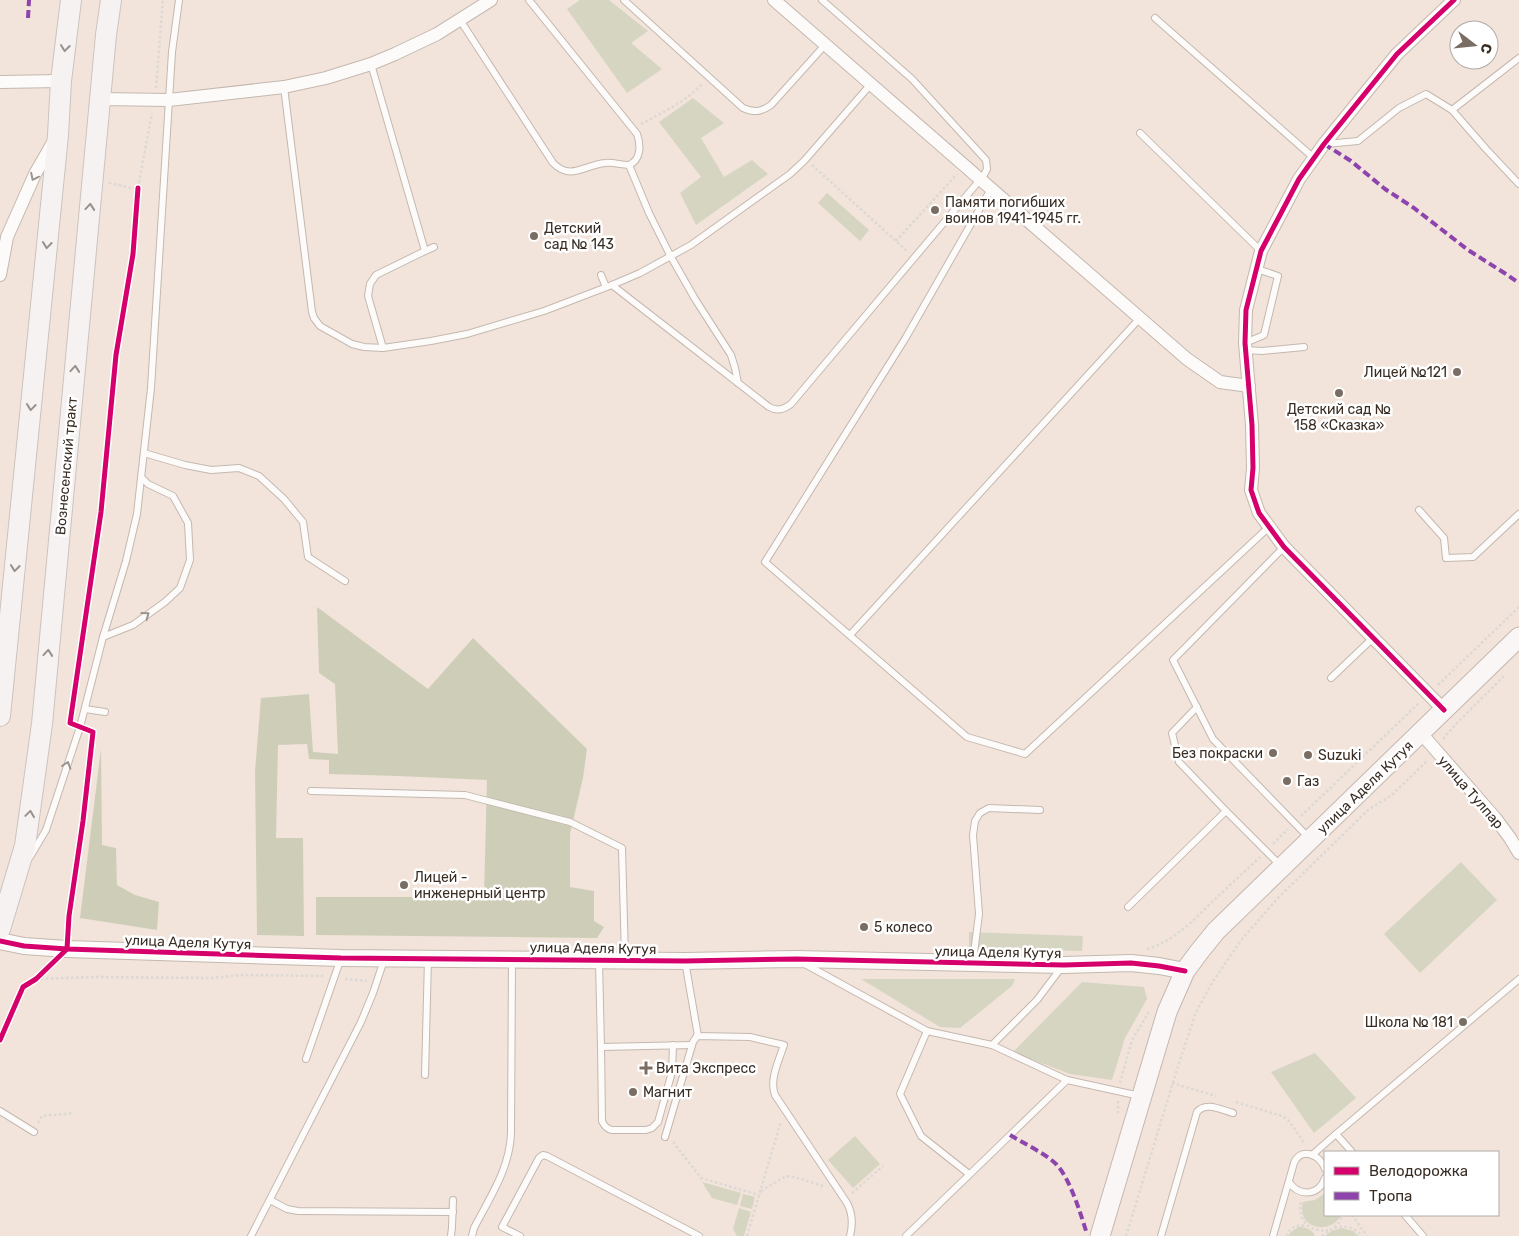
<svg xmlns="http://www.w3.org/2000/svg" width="1519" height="1236" viewBox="0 0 1519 1236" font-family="Rubik,sans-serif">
	<rect width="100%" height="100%" fill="#f2e4da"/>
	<!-- green -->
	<g fill="#d6d5c2">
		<polygon points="580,0 609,0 648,31 631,43 662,69 627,93 567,9"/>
		<polygon points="693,98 724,123 701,138 724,177 752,160 768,174 696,225 680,193 701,177 659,122"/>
		<polygon points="827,193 869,230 860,241 818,203"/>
		<polygon points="1461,862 1497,900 1420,973 1384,934"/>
		<polygon points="969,932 1083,936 1082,951 969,948"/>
		<polygon points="861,979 1015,979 1012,986 960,1028 940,1027"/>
		<polygon points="1082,982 1144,987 1147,999 1125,1038 1112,1080 1070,1074 1013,1052"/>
		<polygon points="1315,1053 1356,1098 1314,1133 1271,1072"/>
		<polygon points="855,1136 880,1164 853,1188 828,1160"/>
		<polygon points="702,1182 741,1193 737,1205 712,1198"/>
		<path d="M1325,1193V1215H1341C1331,1236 1296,1229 1303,1202L1315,1200Z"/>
		<polygon points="743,1194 755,1197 752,1209 740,1206"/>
		<polygon points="739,1208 751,1212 744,1236 737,1236 733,1229"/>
		<path d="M1298,1227C1306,1227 1312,1229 1315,1236H1288L1291,1232Z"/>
		<polygon points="1342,1228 1353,1231 1359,1236 1325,1236 1331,1231"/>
	</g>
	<!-- forest -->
	<g fill="#ceceb8">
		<polygon points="317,607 428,689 473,638 587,749 583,778 570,834 570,887 594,891 594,921 604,927 597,938 316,935 316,897 484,897 487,780 398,776 329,774 329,760 309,759 307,744 278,745 276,838 303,838 304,936 257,935 255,771 261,698 309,694 313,752 338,754 335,684 319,673"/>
		<polygon points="101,749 102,845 116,848 117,885 135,895 159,902 157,930 80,918"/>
	</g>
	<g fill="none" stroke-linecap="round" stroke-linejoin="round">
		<defs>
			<g id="service">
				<path d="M529,0L637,134C641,145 641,160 629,165L649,213L671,257L695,299L731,355L735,368L738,383"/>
				<path d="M624,0L743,108C754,113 761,112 771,105L825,45"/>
				<polyline points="1155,18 1315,159"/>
				<path d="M460,20L553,163C571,181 584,165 605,163C613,162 621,165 629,165"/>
				<polyline points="1519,58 1452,110 1486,149 1519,184"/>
				<polyline points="371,64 425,251 376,275 370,284 368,296 383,348"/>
				<polyline points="284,87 312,312 314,318 320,326 352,344 364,347 383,348 431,341 467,334 544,311 612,285 640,273 691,245 790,174 804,161 871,84"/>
				<polyline points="1140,133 1261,251"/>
				<polyline points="1326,144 1358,141 1399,108 1426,94 1452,110"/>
				<polyline points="991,189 905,339 765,562 967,737 1025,754 1269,527"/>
				<polyline points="425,251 434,247"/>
				<polyline points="601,275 606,287"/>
				<path d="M612,285L769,407C777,411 783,410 791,404L984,175L987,169L986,160L912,79L822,0"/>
				<polyline points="1245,343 1264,335 1278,276 1257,269"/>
				<polyline points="1246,350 1262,351 1304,347"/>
				<polyline points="144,453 185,465 211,470 239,468 259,476 284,499 303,522 308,557 345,581"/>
				<polyline points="1419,510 1444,538 1446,558 1473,557 1519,514"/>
				<polyline points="1284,547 1173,660 1213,739 1310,839"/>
				<polyline points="850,635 1140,318"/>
				<polyline points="103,637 133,625 165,602 180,588 190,560 188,523 173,496 148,484 142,478"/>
				<polyline points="1331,678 1373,638"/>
				<polyline points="1197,707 1172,733 1179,762 1226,811"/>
				<polyline points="85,709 105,712"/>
				<polyline points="311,791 465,795 570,822 622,848 625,959"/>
				<polyline points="30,857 46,830 80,727 103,637 126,561 137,514 151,388 172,52 179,0"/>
				<polyline points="1128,907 1226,811 1280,865"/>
				<polyline points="685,961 698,1036"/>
				<polyline points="973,961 979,914 973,835 975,821 980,813 989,808 1040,810"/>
				<polyline points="599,962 601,1047 692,1045"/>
				<polyline points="803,963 927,1031 992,1045 1067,1080 1140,1096"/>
				<polyline points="927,1031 900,1094 921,1136 969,1174"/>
				<polyline points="992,1045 1037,1000 1061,968"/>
				<path d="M601,1047L602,1121C604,1126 607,1129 612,1130H646L652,1128L658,1122L672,1072L673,1045"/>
				<polyline points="306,1059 341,958"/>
				<polyline points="425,1075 428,959"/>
				<polyline points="0,1111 34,1132"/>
				<path d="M665,1137L693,1042L697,1036L750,1037L784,1045C779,1060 769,1080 775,1095L847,1203C853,1214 853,1224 850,1236"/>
				<polyline points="1352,1152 1336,1134 1519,979"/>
				<polyline points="1312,1155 1336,1134"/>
				<path d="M1289,1182C1299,1197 1319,1196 1325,1178"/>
				<polyline points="270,1200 287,1209 298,1211 453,1212"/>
				<polyline points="1405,1215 1423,1236"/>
				<polyline points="251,1236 361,1022 373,993 384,960"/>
				<polyline points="451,1236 452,1227 453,1200"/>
				<path d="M472,1236L474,1228C490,1197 510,1168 511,1133L512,960"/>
				<polyline points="520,1236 502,1227 539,1158 543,1155 547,1156 699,1236"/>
				<polyline points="906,1236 1067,1080"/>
				<path d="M1161,1236L1197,1112C1206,1101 1221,1110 1233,1113"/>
				<path d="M1273,1236L1294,1163C1301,1146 1321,1155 1325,1169"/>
			</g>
			<g id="minor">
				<polyline points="774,0 1187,359 1220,382 1249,386"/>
				<polyline points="0,82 61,81"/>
				<polyline points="100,99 169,100 284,87 326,78 371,64 395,54 437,34 491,0"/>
				<polyline points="0,275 7,237 35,174 54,141"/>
				<polyline points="1444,710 1284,547 1259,513 1251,490 1253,468 1252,425 1245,343 1246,310 1261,251 1299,179 1324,144 1397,54 1454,0"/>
				<polyline points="1420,732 1496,819 1510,838 1519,853"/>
			</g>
			<polyline id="tertiary" points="0,941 24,946 67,949 341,958 685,961 796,959 1064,965 1131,963 1159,966 1185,971"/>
			<polyline id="secondary" points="1100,1236 1167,1012 1185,971 1199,952 1216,931 1282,867 1519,637"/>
			<g id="primary">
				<polyline points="0,716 58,135 61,81 71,0"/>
				<polyline points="0,929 25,846 42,724 106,35 111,0"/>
			</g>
		</defs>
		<!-- service casing -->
		<use href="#service" stroke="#c4b8b0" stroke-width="8"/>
		<!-- minor casing -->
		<use href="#minor" stroke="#c4b8b0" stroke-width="14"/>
		<!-- tertiary casing -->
		<use href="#tertiary" stroke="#c4b8b0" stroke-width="18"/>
		<!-- secondary casing -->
		<use href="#secondary" stroke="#c4b8b0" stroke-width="21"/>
		<!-- primary casing -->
		<use href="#primary" stroke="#cbc3be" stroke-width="22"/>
		<!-- path -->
		<g stroke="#dcd8d5" stroke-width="2.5" stroke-dasharray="2.5 2.5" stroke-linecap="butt">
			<polyline points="156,88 163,0"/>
			<path d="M641,124C663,112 686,102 703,83"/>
			<polyline points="812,165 908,252"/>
			<polyline points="110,182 110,183 131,188 138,188 152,113"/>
			<polyline points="896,241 957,174"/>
			<polyline points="1438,685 1519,607"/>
			<polyline points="1443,739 1456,724 1505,675"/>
			<polyline points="1301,816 1420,702"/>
			<polyline points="1273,844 1288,829"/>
			<path d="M1147,949C1174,941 1193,921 1212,902C1228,887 1244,872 1260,857"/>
			<polyline points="36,979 92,977 212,978 242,975 324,976"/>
			<polyline points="345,979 367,981"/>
			<polyline points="1120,1083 1132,1040 1150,1010"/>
			<polyline points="1172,1083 1216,1096"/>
			<polyline points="1118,1101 1118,1115"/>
			<polyline points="1236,1102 1282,1116 1289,1121 1305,1144"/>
			<polyline points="38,1123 42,1116 74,1113"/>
			<polyline points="673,1142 701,1178 759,1195"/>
			<polyline points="761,1191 786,1176 794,1177 823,1186"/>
			<polyline points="852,1193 883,1166"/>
			<path d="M1301,1202C1297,1220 1310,1233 1328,1230"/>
			<polyline points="1352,1215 1367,1236"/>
			<polyline points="1334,1227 1338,1224 1343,1215"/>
			<polyline points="747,1236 781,1121"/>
			<polyline points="1126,1236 1179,1063 1196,1012 1213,981 1242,939 1279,897 1368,810 1392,795 1428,760"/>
			<path d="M1286,1236C1290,1227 1298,1224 1307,1226"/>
			<path d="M1322,1236C1334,1224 1351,1223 1362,1236"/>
		</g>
		<!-- service -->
		<use href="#service" stroke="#fdfbf9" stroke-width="6"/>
		<!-- minor -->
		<use href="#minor" stroke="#fdfbf9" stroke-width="12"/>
		<!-- tertiary -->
		<use href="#tertiary" stroke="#fdfbf9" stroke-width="16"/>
		<!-- secondary -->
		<use href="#secondary" stroke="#faf6f5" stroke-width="19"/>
		<!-- primary -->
		<use href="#primary" stroke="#f7f2f2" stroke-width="20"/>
		<!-- quiet -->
		<g stroke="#8e44ad" stroke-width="4" stroke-dasharray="8 4" stroke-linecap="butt">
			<polyline points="28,18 29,0"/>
			<polyline points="1324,144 1351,161 1385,189 1414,208 1468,250 1506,274 1519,283"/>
			<path d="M1010,1135C1023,1143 1046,1154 1056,1164C1070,1178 1081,1215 1087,1234"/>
		</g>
		<defs>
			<g id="cycleway">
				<polyline points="1444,710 1284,547 1259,513 1251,490 1253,468 1252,425 1245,343 1246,310 1261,251 1299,179 1324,144 1397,54 1454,0"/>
				<polyline points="0,941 24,946 67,949 341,958 685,961 796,959 1064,965 1131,963 1159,966 1185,971"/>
				<polyline points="0,1040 23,987 36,979 67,949 69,916 83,821 93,732 70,723 101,512 116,355 133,254 138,188"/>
			</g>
		</defs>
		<!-- cycleway casing -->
		<use href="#cycleway" stroke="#fff" stroke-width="8"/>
		<!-- cycleway -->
		<use href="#cycleway" stroke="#d6006c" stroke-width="5"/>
	</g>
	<!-- one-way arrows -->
	<defs><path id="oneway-chevron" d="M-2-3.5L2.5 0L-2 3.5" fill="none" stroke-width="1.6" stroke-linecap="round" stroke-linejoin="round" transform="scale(1.25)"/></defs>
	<g stroke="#98908b">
		<use href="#oneway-chevron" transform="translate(65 48) rotate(97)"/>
		<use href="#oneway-chevron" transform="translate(90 207) rotate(-85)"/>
		<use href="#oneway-chevron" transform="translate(47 245) rotate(96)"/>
		<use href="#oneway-chevron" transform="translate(75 369) rotate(-85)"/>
		<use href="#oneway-chevron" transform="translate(31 407) rotate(96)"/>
		<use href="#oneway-chevron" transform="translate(15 568) rotate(96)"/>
		<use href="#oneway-chevron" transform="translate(48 653) rotate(-85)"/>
		<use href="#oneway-chevron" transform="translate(30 814) rotate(-82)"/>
	</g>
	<g stroke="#9b948e">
		<use href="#oneway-chevron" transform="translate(34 177) rotate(116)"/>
		<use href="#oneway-chevron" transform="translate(146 615) rotate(-36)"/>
		<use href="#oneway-chevron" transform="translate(67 765) rotate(-72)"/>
	</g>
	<!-- markers -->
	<g fill="#7a6d64" stroke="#fff" stroke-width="2">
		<circle cx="935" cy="210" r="5"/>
		<circle cx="534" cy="236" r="5"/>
		<circle cx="1457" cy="372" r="5"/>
		<circle cx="1339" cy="393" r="5"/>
		<circle cx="1273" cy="753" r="5"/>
		<circle cx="1308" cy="755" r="5"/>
		<circle cx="1287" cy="781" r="5"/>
		<circle cx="404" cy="885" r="5"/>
		<circle cx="864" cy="927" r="5"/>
		<circle cx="1463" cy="1022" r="5"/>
		<path d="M643.5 1060.5h5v5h5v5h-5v5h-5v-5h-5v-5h5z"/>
		<circle cx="633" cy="1092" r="5"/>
	</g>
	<g text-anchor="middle" stroke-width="5" stroke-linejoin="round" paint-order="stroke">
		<!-- poi labels -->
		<g font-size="14" fill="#392d24" stroke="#fff" text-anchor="start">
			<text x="945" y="207">Памяти погибших<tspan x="945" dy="16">воинов 1941-1945 гг.</tspan></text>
			<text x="544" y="233">Детский<tspan x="544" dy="16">сад № 143</tspan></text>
			<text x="1447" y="377" text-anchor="end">Лицей №121</text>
			<text x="1339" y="414" text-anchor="middle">Детский сад №<tspan x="1339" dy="16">158 «Сказка»</tspan></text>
			<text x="1263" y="758" text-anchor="end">Без покраски</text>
			<text x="1318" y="760">Suzuki</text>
			<text x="1297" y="786">Газ</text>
			<text x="414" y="882">Лицей -<tspan x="414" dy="16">инженерный центр</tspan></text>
			<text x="874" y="932">5 колесо</text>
			<text x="1453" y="1027" text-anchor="end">Школа № 181</text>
			<text x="656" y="1073">Вита Экспресс</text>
			<text x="643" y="1097">Магнит</text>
		</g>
		<!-- street labels -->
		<g font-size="14" fill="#392d24" stroke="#fff">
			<text transform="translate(66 466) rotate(-85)" y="5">Вознесенский тракт</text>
			<text transform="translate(1365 787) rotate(-44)" y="5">улица Аделя Кутуя</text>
			<text transform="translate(1471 792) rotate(49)" y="5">улица Тулпар</text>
			<text transform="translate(188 942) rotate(2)" y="5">улица Аделя Кутуя</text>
			<text transform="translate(593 948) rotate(1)" y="5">улица Аделя Кутуя</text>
			<text transform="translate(998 952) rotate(1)" y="5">улица Аделя Кутуя</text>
		</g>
	</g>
	<!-- legend -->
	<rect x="1324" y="1151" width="175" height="65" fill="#ffffff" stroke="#b0aba7"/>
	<rect x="1334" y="1167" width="25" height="8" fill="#d6006c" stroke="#b0aba7"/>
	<text x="1369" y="1176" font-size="15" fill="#392d24">Велодорожка</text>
	<rect x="1334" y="1192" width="25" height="8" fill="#8e44ad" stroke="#b0aba7"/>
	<text x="1369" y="1201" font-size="15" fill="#392d24">Тропа</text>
	<!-- north arrow -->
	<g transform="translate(1474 45) rotate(106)"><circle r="24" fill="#ffffff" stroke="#b0aba7"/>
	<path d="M0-4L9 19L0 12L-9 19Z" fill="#7a6d64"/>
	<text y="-8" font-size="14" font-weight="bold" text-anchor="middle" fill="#392d24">С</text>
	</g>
</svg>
